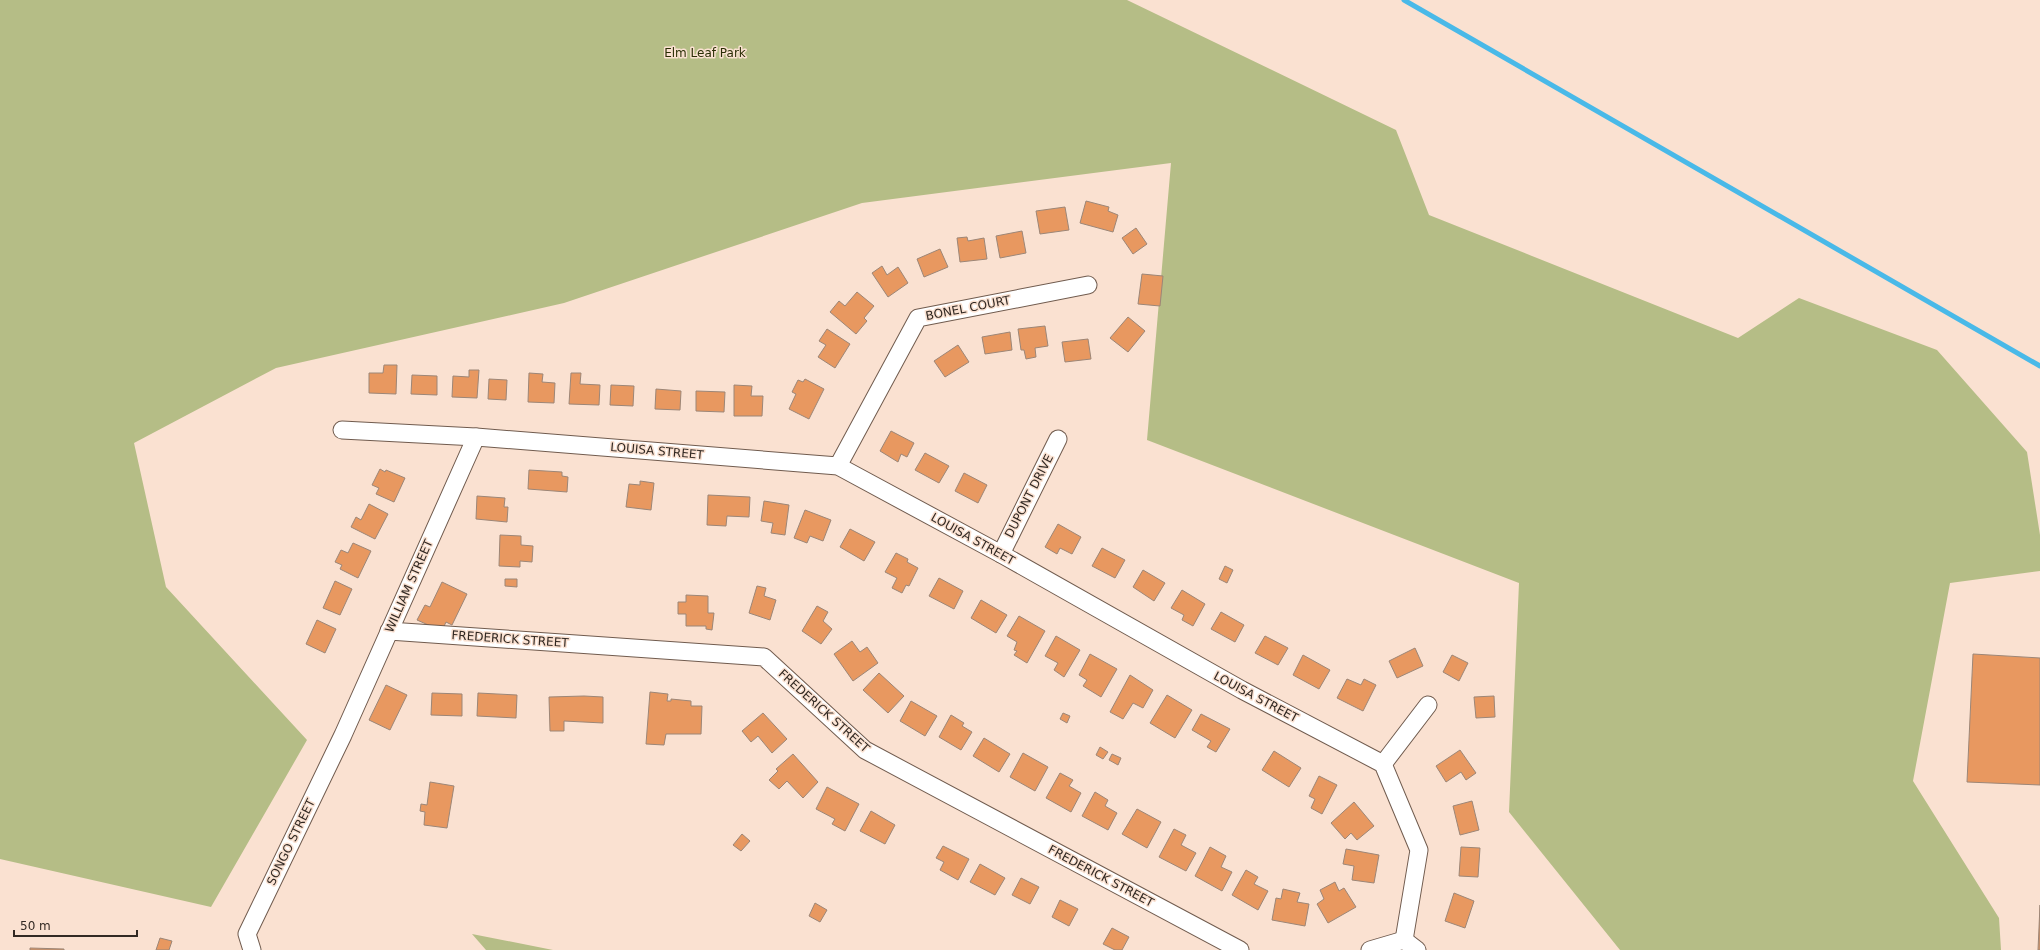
<svg xmlns="http://www.w3.org/2000/svg" width="2040" height="950" viewBox="0 0 2040 950" font-family="'DejaVu Sans',sans-serif">
	<rect width="100%" height="100%" fill="#fae1d1"/>
	<!-- green -->
	<g fill="#b5bd86">
		<polygon points="0,0 1127,0 1396,130 1429,215 1738,338 1799,298 1937,350 2027,452 2040,535 2040,571 1950,583 1913,781 1999,918 2001,950 1620,950 1509,812 1519,583 1147,440 1171,163 862,203 564,303 276,368 134,443 166,587 307,740 211,907 0,859"/>
		<polygon points="472,934 553,950 486,950"/>
	</g>
	<g fill="none" stroke-linecap="round" stroke-linejoin="round">
		<!-- stream -->
		<polyline stroke="#49b9e8" stroke-width="5" points="1404,0 2040,366"/>
	</g>
	<!-- building -->
	<g fill="#e89860" stroke="#9c8677">
		<polygon points="1086,201 1109,207 1108,211 1118,215 1113,232 1080,223"/>
		<polygon points="1065,207 1069,230 1040,234 1036,211"/>
		<polygon points="1136,228 1147,244 1133,254 1122,238"/>
		<polygon points="1022,231 1026,253 1000,258 996,236"/>
		<polygon points="967,237 968,241 984,238 987,259 960,262 957,238"/>
		<polygon points="940,249 948,267 924,277 917,259"/>
		<polygon points="882,266 887,275 898,267 908,283 888,297 872,273"/>
		<polygon points="1142,274 1163,276 1160,306 1138,304"/>
		<polygon points="857,292 874,306 864,318 867,321 856,334 830,312 839,301 845,306"/>
		<polygon points="1128,317 1145,331 1128,352 1110,338"/>
		<polygon points="1045,326 1048,346 1035,348 1036,357 1026,359 1024,350 1021,350 1018,329"/>
		<polygon points="827,329 850,344 835,368 818,357 826,345 819,341"/>
		<polygon points="1010,332 1012,350 985,354 982,337"/>
		<polygon points="1088,339 1091,359 1065,362 1062,342"/>
		<polygon points="958,345 969,362 945,377 934,361"/>
		<polygon points="384,365 397,365 396,394 369,393 369,373 383,373"/>
		<polygon points="469,370 479,370 477,398 452,397 453,376 469,377"/>
		<polygon points="529,373 543,374 542,382 555,383 554,403 528,402"/>
		<polygon points="571,373 581,373 580,384 600,385 599,405 569,404"/>
		<polygon points="412,375 437,376 437,395 411,394"/>
		<polygon points="489,379 507,380 506,400 488,399"/>
		<polygon points="805,379 824,389 809,419 789,409 796,394 792,392 798,380 803,382"/>
		<polygon points="611,385 634,386 633,406 610,405"/>
		<polygon points="734,385 752,386 751,396 763,396 762,416 734,416"/>
		<polygon points="656,389 681,391 680,410 655,409"/>
		<polygon points="696,391 725,392 724,412 696,411"/>
		<polygon points="891,431 914,443 907,457 901,454 898,462 880,451"/>
		<polygon points="925,453 949,466 939,483 915,470"/>
		<polygon points="380,469 385,472 386,470 405,478 394,502 376,494 379,488 372,485"/>
		<polygon points="529,470 562,472 562,476 568,477 567,492 528,489"/>
		<polygon points="964,473 987,485 978,503 955,491"/>
		<polygon points="640,481 654,483 651,510 626,507 629,484 640,485"/>
		<polygon points="708,495 750,497 749,517 727,516 726,526 707,525"/>
		<polygon points="477,496 505,498 504,507 508,507 507,522 476,519"/>
		<polygon points="764,501 789,505 785,535 771,533 773,523 761,521"/>
		<polygon points="369,504 388,514 375,539 351,527 356,517 361,520"/>
		<polygon points="805,510 831,520 823,541 810,536 807,543 794,538"/>
		<polygon points="1058,524 1081,537 1072,554 1060,548 1057,554 1045,547"/>
		<polygon points="850,529 875,542 864,561 840,547"/>
		<polygon points="500,535 521,536 521,545 533,546 532,562 520,561 520,567 499,566"/>
		<polygon points="353,543 371,551 358,578 340,569 342,565 335,562 341,550 348,553"/>
		<polygon points="1102,548 1125,560 1115,578 1092,566"/>
		<polygon points="896,553 908,559 907,562 918,568 909,586 906,585 902,593 892,588 897,578 885,572"/>
		<polygon points="1225,566 1233,570 1227,583 1219,579"/>
		<polygon points="1143,570 1165,583 1154,601 1133,587"/>
		<polygon points="939,578 963,591 954,609 929,596"/>
		<polygon points="505,579 517,579 517,587 505,586"/>
		<polygon points="335,581 352,589 340,615 323,608"/>
		<polygon points="442,582 467,594 452,625 446,622 442,631 417,620 425,605 430,607"/>
		<polygon points="757,586 766,588 764,596 776,600 770,620 749,613"/>
		<polygon points="1182,590 1205,604 1193,626 1182,620 1184,615 1171,608"/>
		<polygon points="686,595 708,596 708,613 714,613 712,630 706,629 706,626 686,626 686,614 678,614 678,602 686,602"/>
		<polygon points="981,600 1007,615 996,633 971,618"/>
		<polygon points="817,606 828,612 823,621 832,629 821,644 802,631"/>
		<polygon points="1221,612 1244,625 1235,642 1211,629"/>
		<polygon points="1019,616 1045,631 1027,663 1014,655 1017,651 1014,650 1017,642 1007,636"/>
		<polygon points="317,620 336,629 325,653 306,644"/>
		<polygon points="1056,636 1080,650 1064,677 1054,670 1058,663 1045,656"/>
		<polygon points="1265,636 1288,648 1278,665 1255,653"/>
		<polygon points="852,641 860,652 867,647 878,663 853,681 834,654"/>
		<polygon points="1415,648 1423,666 1397,678 1389,661"/>
		<polygon points="1090,654 1117,669 1101,697 1083,686 1087,680 1079,675"/>
		<polygon points="1973,654 2040,658 2040,785 1967,782"/>
		<polygon points="1303,655 1330,670 1319,689 1293,675"/>
		<polygon points="1452,655 1468,663 1459,681 1443,672"/>
		<polygon points="879,673 904,696 888,713 863,690"/>
		<polygon points="1130,675 1153,690 1143,708 1133,703 1123,719 1110,712"/>
		<polygon points="1347,679 1361,685 1364,679 1376,685 1363,711 1337,698"/>
		<polygon points="386,685 407,695 390,730 369,720"/>
		<polygon points="650,692 668,694 667,701 671,701 671,699 691,701 691,706 702,706 701,734 666,734 664,745 646,744"/>
		<polygon points="432,693 462,694 462,716 431,715"/>
		<polygon points="478,693 517,695 516,718 477,716"/>
		<polygon points="1167,695 1192,710 1175,738 1150,723"/>
		<polygon points="584,696 603,697 603,723 564,721 564,731 550,731 549,697"/>
		<polygon points="1494,696 1495,717 1476,718 1474,697"/>
		<polygon points="911,701 937,716 925,736 900,721"/>
		<polygon points="763,713 787,739 772,753 758,736 751,742 742,731"/>
		<polygon points="1063,713 1070,716 1067,723 1060,719"/>
		<polygon points="1201,714 1230,729 1216,752 1207,747 1211,741 1192,730"/>
		<polygon points="951,715 964,723 962,726 972,732 961,750 939,737"/>
		<polygon points="984,738 1010,754 999,772 973,756"/>
		<polygon points="1100,747 1108,752 1103,759 1096,755"/>
		<polygon points="1460,750 1476,773 1466,780 1461,772 1446,782 1436,766"/>
		<polygon points="1274,751 1301,768 1289,787 1262,770"/>
		<polygon points="1023,753 1048,767 1035,791 1010,777"/>
		<polygon points="793,754 818,782 803,798 787,781 779,789 769,780 778,771 776,769"/>
		<polygon points="1112,754 1121,758 1118,765 1109,760"/>
		<polygon points="1060,773 1073,780 1069,786 1081,793 1071,812 1046,798"/>
		<polygon points="1319,776 1337,785 1322,814 1311,808 1315,799 1309,796"/>
		<polygon points="430,782 454,786 447,828 424,825 425,812 420,811 421,804 427,805"/>
		<polygon points="827,787 859,804 845,831 832,824 835,819 816,809"/>
		<polygon points="1095,792 1108,800 1105,806 1117,813 1108,830 1082,816"/>
		<polygon points="1472,801 1479,830 1460,835 1453,806"/>
		<polygon points="1354,802 1374,826 1357,840 1351,833 1345,839 1331,823"/>
		<polygon points="1137,809 1161,822 1147,848 1122,834"/>
		<polygon points="871,811 895,825 885,844 860,831"/>
		<polygon points="1174,829 1186,835 1181,845 1196,853 1186,871 1159,857"/>
		<polygon points="742,834 750,841 741,851 733,845"/>
		<polygon points="943,846 969,859 958,880 940,870 944,862 936,858"/>
		<polygon points="1210,847 1226,856 1221,867 1232,872 1222,891 1195,876"/>
		<polygon points="1461,847 1480,848 1478,877 1459,876"/>
		<polygon points="1346,849 1379,855 1374,883 1352,880 1354,866 1343,864"/>
		<polygon points="980,864 1005,878 995,895 970,882"/>
		<polygon points="1246,870 1258,877 1254,884 1268,891 1258,910 1232,895"/>
		<polygon points="1021,878 1039,887 1030,904 1012,895"/>
		<polygon points="1335,882 1339,891 1344,888 1356,907 1328,923 1317,904 1324,899 1320,890"/>
		<polygon points="1283,889 1300,893 1297,902 1309,904 1305,926 1272,920 1276,898 1281,899"/>
		<polygon points="1454,893 1474,901 1465,928 1445,921"/>
		<polygon points="1060,900 1078,909 1069,926 1052,917"/>
		<polygon points="815,903 827,910 820,922 809,916"/>
		<polygon points="2040,905 2040,950 2038,950"/>
		<polygon points="1112,928 1129,937 1122,950 1115,950 1103,944"/>
		<polygon points="160,938 172,941 169,950 156,950"/>
		<polygon points="30,948 64,949 64,950 30,950"/>
	</g>
	<g fill="none" stroke-linecap="round" stroke-linejoin="round">
		<defs>
			<g id="minor">
				<polyline points="342,430 476,437 838,466 1001,554 1242,690 1383,764 1419,850 1404,940"/>
				<polyline points="838,466 918,318 1088,285"/>
				<polyline points="1001,554 1058,439"/>
				<polyline points="389,631 764,657 865,750 1240,950"/>
				<polyline points="1383,764 1428,705"/>
				<polyline points="1404,940 1417,950"/>
				<polyline points="252,950 247,934 343,735 476,437"/>
				<polyline points="1370,950 1404,940"/>
			</g>
		</defs>
		<!-- minor casing -->
		<use href="#minor" stroke="#705b4e" stroke-width="19"/>
		<!-- minor -->
		<use href="#minor" stroke="#fff" stroke-width="17"/>
	</g>
	<g text-anchor="middle" stroke-width="3" stroke-linejoin="round" paint-order="stroke">
		<!-- park labels -->
		<g font-size="12" fill="#292d04" stroke="#fae1d1">
			<text x="705" y="57">Elm Leaf Park</text>
		</g>
		<!-- street labels -->
		<g font-size="12" fill="#322923" stroke="#fae1d1">
			<text transform="translate(968 308) rotate(-11)" y="4">BONEL COURT</text>
			<text transform="translate(657 451) rotate(5)" y="4">LOUISA STREET</text>
			<text transform="translate(1029 496) rotate(-63)" y="4">DUPONT DRIVE</text>
			<text transform="translate(973 539) rotate(29)" y="4">LOUISA STREET</text>
			<text transform="translate(409 586) rotate(-66)" y="4">WILLIAM STREET</text>
			<text transform="translate(510 639) rotate(4)" y="4">FREDERICK STREET</text>
			<text transform="translate(1256 697) rotate(28)" y="4">LOUISA STREET</text>
			<text transform="translate(824 711) rotate(42)" y="4">FREDERICK STREET</text>
			<text transform="translate(291 842) rotate(-64)" y="4">SONGO STREET</text>
			<text transform="translate(1101 876) rotate(28)" y="4">FREDERICK STREET</text>
		</g>
	</g>
	<!-- scale -->
	<path d="M14 930v6h123v-6" fill="none" stroke="#322923" stroke-width="2"/>
	<text x="20" y="930" font-size="12" fill="#322923" stroke="#fae1d1" stroke-width="3" paint-order="stroke">50 m</text>
</svg>
